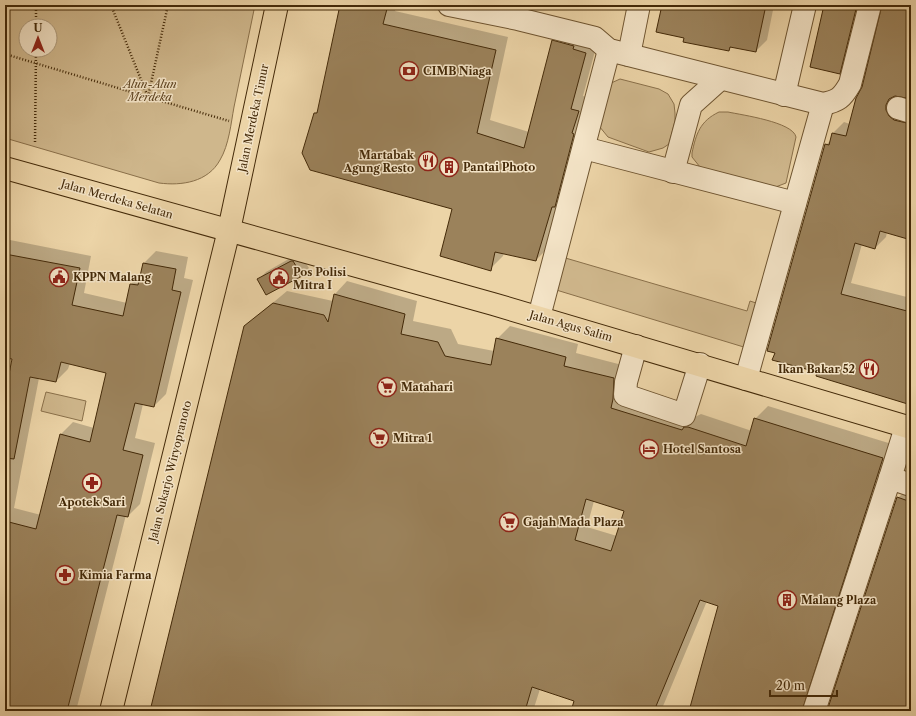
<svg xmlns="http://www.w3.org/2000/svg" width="916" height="716" viewBox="0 0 916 716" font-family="'Libre Caslon Text',serif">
	<rect width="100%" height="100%" fill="#ecd4a7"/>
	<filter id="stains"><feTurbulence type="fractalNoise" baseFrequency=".005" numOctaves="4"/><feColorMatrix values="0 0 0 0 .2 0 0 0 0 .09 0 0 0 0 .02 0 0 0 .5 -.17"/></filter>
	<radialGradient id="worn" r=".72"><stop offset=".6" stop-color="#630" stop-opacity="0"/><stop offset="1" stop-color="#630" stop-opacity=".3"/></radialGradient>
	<!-- green -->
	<g fill="#cfb78c" stroke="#8a704a" fill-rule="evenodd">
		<path d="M5,5H255C248,39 241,73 234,107C231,123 229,145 220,160C208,182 182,186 159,183L5,138ZM26,26H50V50H26Z"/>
		<polygon points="620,79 659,89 668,94 674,104 675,113 675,121 669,144 663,148 649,152 608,137 599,126 609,84"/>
		<path d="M719,112H728C742,115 793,122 796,137L786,183L773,188L700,167L692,157V153C696,134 700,121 719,112Z"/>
		<polygon points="562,257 747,311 750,301 759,304 747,348 553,289"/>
		<polygon points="46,392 86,401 82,421 41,411"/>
	</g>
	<!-- shadow -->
	<g fill="#0003" fill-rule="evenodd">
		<polygon points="341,5 397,5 395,11 508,37 490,120 529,132 553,41 566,28 598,40 583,96 591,98 549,247 536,260 504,253 503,256 490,269 453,208 315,113 319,110"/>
		<polygon points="663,5 774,5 767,40 756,51 732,46 729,50 685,37"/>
		<polygon points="779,5 791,5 789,7"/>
		<polygon points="825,5 865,5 850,62 839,72"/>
		<polygon points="883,5 911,5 911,98 896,95 896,100 911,110 911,239 887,232 886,237 875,248 862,244 851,283 911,298 911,404 819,372 776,352 826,145 832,139 833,133 844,122 850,124 863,87"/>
		<path d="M5,239L91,256L84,293L127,303L131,284L141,274L144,263L156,251L188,257L184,278L193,280L166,394L154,406L143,404L135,438L155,443L140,504L128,516L126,515L76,711H5V389H7L14,358L5,356ZM70,363L107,372L94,428L73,422L61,434L41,515L14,508L39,378L56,381L68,369Z"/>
		<polygon points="299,253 309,268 301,276 258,280 266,272"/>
		<path d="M347,281L417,301L413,321L451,329L458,344L494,351L497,339L510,326L578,344L576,353L626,366V386L695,417L701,414L752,431L755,419L768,406L895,445L824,710L828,711L898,498L911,485V711H690L719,605L707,601L661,711H572L575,700L540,689L533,711H151L245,326L287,291L333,301L335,294ZM594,501L626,510L617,536L587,527Z"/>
	</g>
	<!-- building -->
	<g fill="#9b825b" stroke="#442a09" fill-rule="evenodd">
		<polygon points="340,5 388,5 383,24 496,50 477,133 524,148 552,40 574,46 573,49 586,53 571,109 579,111 572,133 574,134 555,207 552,207 536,261 495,252 491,271 440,256 452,209 310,170 302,153 314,113 317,113"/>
		<polygon points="662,5 766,5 756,52 730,47 729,51 683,42 684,38 656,32"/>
		<polygon points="824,5 857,5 840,74 810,67"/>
		<polygon points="882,5 911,5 911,99 895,96 889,99 886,105 886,110 889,116 894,120 911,124 911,240 880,231 875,249 855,243 841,294 911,312 911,405 816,376 817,372 772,360 775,353 767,351 825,144 829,145 832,133 846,136 856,98 862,87"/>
		<polygon points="5,254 80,268 72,305 123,316 130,284 138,285 143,263 176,269 172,290 181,292 154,407 135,403 123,450 143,455 128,517 117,515 67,711 5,711 5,521 36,529 60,434 90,442 106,373 61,362 56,382 30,377 14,459 5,458 5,394 12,359 5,358"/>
		<polygon points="291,261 293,261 302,276 266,295 257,279"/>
		<path d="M334,294L405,314L401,334L438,342L445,356L491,365L496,338L566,357L564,366L614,378L613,399L611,408L682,430L684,427H688L746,446L754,418L883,458L802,711H689L718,606L700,600L654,711H571L574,701L532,687L525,711H150L244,326L273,303L324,315L328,322ZM586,499L624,511L611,551L575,540Z"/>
		<polygon points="897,497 911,502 911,711 827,711"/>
	</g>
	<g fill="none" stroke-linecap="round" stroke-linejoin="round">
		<defs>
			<g id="minor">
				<path d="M449,5L518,19L595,38L609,50L823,104C838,101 842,98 850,84L870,5"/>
				<polyline points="629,55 639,5"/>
				<polyline points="784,95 805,5"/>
				<polyline points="898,108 911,112"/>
				<polyline points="584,148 795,203"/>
				<polyline points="673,172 691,105 720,79"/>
				<polyline points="539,317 609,50"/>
				<polyline points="636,346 626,382 625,395 684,415 700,364"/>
				<polyline points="746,379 823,104"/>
				<polyline points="906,427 890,478 911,485"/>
				<polyline points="814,711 890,478"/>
			</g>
			<g id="major">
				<polyline points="5,168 493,304 911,428"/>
				<polyline points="111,711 229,230 277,5"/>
			</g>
		</defs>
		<!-- minor casing -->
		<use href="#minor" stroke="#6e5430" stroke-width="24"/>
		<!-- major casing -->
		<use href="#major" stroke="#442a09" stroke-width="24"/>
		<!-- path -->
		<g stroke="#442a09" stroke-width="2.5" stroke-dasharray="1 2" stroke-linecap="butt">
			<polyline points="111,5 148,97 229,121"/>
			<polyline points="36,26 36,5"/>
			<polyline points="5,54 148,97 168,5"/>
			<polyline points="35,142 36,50"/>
		</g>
		<!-- minor -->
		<use href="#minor" stroke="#f3e3c6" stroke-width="22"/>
		<!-- major -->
		<use href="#major" stroke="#ecd4a7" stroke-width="22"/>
	</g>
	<!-- icons -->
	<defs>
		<symbol id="bank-ring" viewBox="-11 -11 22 22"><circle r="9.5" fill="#f3e3c6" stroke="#8f2418" stroke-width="1.5"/><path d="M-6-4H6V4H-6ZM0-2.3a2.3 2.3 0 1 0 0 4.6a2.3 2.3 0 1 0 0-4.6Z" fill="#8f2418"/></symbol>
		<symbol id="restaurant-ring" viewBox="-11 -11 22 22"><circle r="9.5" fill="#f3e3c6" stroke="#8f2418" stroke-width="1.5"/><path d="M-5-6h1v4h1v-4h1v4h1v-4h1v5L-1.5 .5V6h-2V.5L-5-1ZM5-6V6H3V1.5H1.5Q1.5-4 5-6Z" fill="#8f2418"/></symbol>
		<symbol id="building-ring" viewBox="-11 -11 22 22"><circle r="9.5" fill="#f3e3c6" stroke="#8f2418" stroke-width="1.5"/><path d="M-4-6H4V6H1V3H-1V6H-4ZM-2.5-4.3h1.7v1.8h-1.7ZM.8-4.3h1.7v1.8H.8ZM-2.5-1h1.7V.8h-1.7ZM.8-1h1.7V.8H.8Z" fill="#8f2418"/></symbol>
		<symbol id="civic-ring" viewBox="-11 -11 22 22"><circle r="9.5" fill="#f3e3c6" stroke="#8f2418" stroke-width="1.5"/><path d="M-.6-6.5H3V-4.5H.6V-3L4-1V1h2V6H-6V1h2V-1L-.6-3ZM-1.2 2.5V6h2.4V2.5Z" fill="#8f2418"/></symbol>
		<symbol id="supermarket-ring" viewBox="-11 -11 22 22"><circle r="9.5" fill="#f3e3c6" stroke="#8f2418" stroke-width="1.5"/><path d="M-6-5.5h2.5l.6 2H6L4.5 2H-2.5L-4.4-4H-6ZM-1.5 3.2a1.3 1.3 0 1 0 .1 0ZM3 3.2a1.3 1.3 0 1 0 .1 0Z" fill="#8f2418"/></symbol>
		<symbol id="hotel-ring" viewBox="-11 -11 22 22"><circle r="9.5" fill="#f3e3c6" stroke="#8f2418" stroke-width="1.5"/><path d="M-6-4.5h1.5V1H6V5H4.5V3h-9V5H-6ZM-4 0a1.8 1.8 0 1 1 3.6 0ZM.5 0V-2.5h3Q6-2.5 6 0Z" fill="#8f2418"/></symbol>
		<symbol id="pharmacy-ring" viewBox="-11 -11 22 22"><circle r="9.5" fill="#f3e3c6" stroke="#8f2418" stroke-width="1.5"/><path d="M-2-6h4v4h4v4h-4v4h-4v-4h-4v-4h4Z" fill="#8f2418"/></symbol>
	</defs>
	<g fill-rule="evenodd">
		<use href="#bank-ring" x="398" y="60" width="22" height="22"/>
		<use href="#restaurant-ring" x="417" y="150" width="22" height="22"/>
		<use href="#building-ring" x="438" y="156" width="22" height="22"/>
		<use href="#civic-ring" x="48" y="266" width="22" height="22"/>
		<use href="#civic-ring" x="268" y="267" width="22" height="22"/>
		<use href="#restaurant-ring" x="858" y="358" width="22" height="22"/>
		<use href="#supermarket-ring" x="376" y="376" width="22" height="22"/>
		<use href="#supermarket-ring" x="368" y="427" width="22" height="22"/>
		<use href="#hotel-ring" x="638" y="438" width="22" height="22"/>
		<use href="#pharmacy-ring" x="81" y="472" width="22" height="22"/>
		<use href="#supermarket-ring" x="498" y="511" width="22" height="22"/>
		<use href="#pharmacy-ring" x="54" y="564" width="22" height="22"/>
		<use href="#building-ring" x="776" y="589" width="22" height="22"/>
	</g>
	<g text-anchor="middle" stroke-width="3" stroke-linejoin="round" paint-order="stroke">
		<!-- poi labels -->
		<g font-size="11" font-weight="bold" fill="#442a09" stroke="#f3e3c6" text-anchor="start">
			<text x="423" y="75">CIMB Niaga</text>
			<text x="414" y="159" text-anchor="end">Martabak<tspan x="414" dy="13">Agung Resto</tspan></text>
			<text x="463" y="171">Pantai Photo</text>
			<text x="293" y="276">Pos Polisi<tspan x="293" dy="13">Mitra I</tspan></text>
			<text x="73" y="281">KPPN Malang</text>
			<text x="855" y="373" text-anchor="end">Ikan Bakar 52</text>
			<text x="401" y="391">Matahari</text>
			<text x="393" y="442">Mitra 1</text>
			<text x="663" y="453">Hotel Santosa</text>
			<text x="92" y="506" text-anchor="middle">Apotek Sari</text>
			<text x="523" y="526">Gajah Mada Plaza</text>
			<text x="79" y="579">Kimia Farma</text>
			<text x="801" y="604">Malang Plaza</text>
		</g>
		<!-- park labels -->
		<g font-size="11" font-style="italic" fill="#604623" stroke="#f3e3c6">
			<text x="150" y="88">Alun-Alun<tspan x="150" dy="13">Merdeka</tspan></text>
		</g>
		<!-- street labels -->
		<g font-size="11" fill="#442a09" stroke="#f3e3c6">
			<text transform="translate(253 118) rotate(-78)" y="4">Jalan Merdeka Timur</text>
			<text transform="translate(117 199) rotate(16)" y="4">Jalan Merdeka Selatan</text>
			<text transform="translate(571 326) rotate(16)" y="4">Jalan Agus Salim</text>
			<text transform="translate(170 471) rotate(-76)" y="4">Jalan Sukarjo Wiryopranoto</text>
		</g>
	</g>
	<!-- margin -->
	<rect width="916" height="716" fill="none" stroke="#ecd4a7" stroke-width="20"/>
	<rect x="6" y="6" width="904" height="704" fill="none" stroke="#442a09" stroke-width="2"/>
	<rect x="10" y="10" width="896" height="696" fill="none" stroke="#442a09"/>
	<!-- north arrow -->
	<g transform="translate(38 38)"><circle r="19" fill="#f3e3c6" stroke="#ad997a"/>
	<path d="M0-3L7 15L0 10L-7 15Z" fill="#8f2418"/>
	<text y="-6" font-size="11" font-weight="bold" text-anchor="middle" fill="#442a09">U</text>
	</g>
	<!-- scale -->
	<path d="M770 690v6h67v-6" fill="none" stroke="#442a09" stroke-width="2"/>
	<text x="776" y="690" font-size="12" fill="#442a09" stroke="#f3e3c6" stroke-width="3" paint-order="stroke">20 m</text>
	<rect width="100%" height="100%" filter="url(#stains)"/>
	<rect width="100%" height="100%" fill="url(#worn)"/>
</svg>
